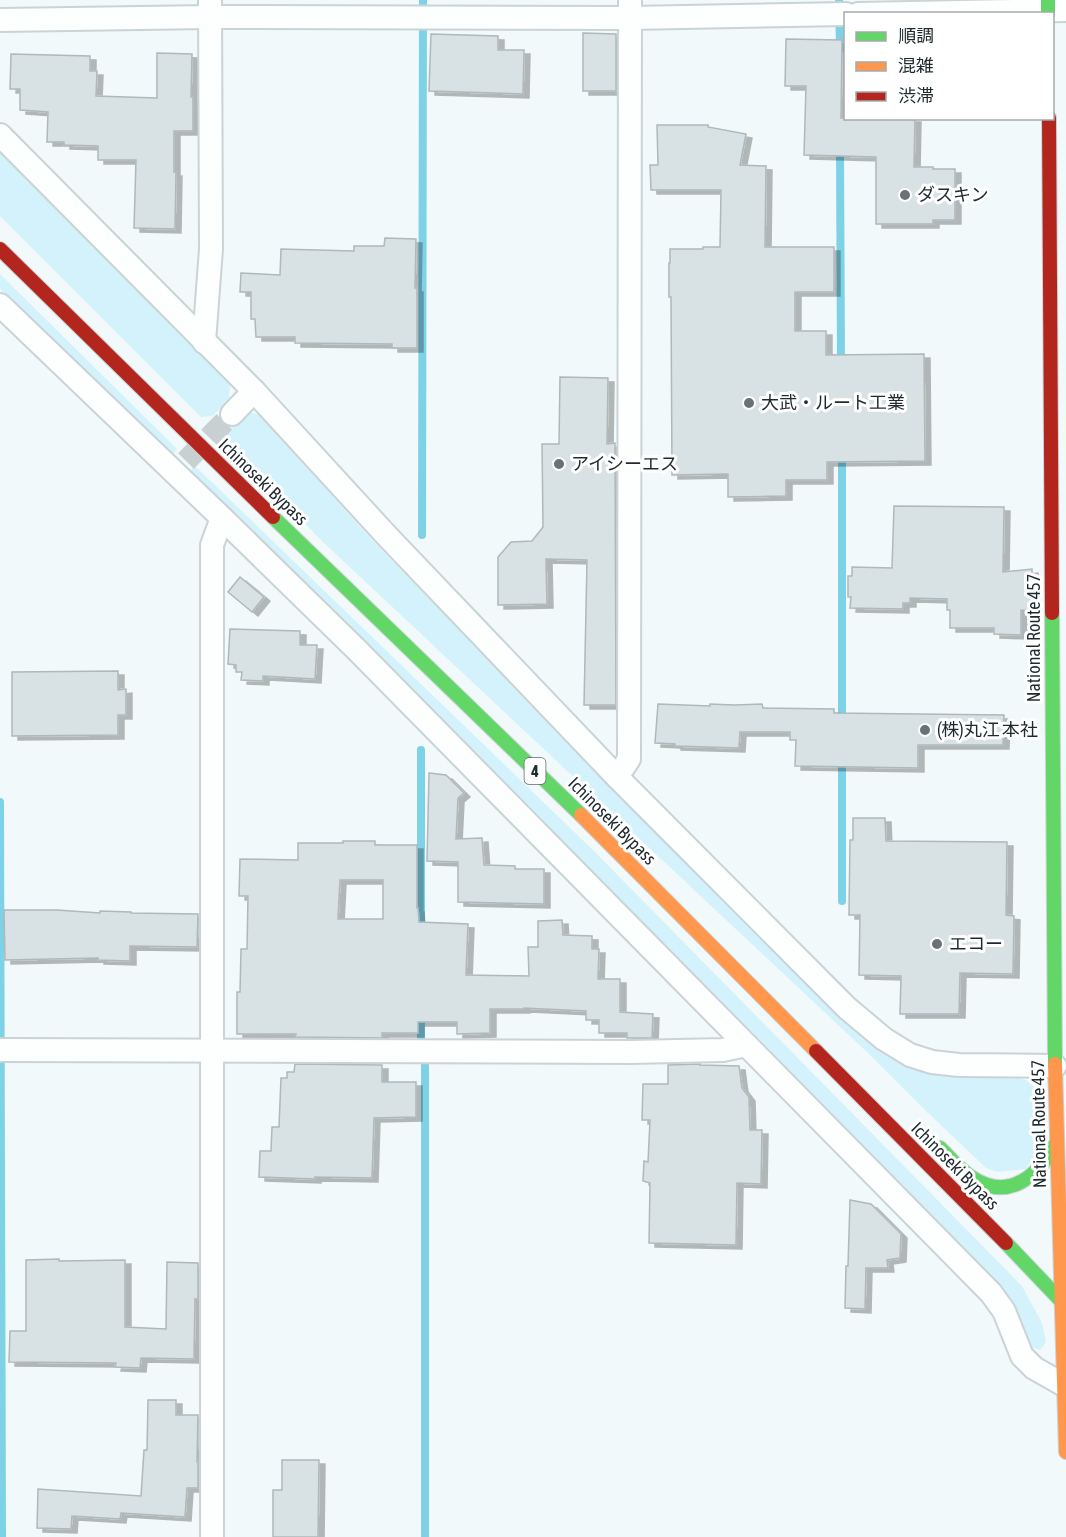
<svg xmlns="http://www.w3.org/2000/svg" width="1066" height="1537" viewBox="0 0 1066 1537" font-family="'Asap Condensed','Noto Sans JP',sans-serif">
	<defs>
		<filter id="shadow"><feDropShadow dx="6" dy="4" stdDeviation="0" flood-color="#0004"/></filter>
	</defs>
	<rect width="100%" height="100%" fill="#f2f9fa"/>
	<!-- green -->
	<g fill="#d4f2fb">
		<polygon points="0,149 230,384 229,398 213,416 201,417 0,216"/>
		<polygon points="0,274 177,449 174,453 166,452 0,289"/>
		<polygon points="249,412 259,415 375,543 611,785 855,1030 903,1062 1016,1077 1026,1080 1036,1089 1039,1147 1026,1169 997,1172 986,1168 923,1108 868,1053 323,542 222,438"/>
		<polygon points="194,465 595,852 1022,1286 1042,1323 1046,1342 1040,1350 1031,1347 1015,1307 1004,1291 369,647 192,477 191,470"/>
	</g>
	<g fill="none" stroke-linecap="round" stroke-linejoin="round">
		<!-- stream -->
		<g stroke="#7dd2e6" stroke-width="8">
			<polyline points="839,0 840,49"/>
			<polyline points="840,148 841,364"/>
			<polyline points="842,451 842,721"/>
			<polyline points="422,535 423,0"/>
			<polyline points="421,750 421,931"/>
			<polyline points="0,802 2,1537"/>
			<polyline points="842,901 842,757"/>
			<polyline points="421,1012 421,1039 425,1059 425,1537"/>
		</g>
	</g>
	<!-- building -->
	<g fill="#d8e1e3" stroke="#afb8ba" stroke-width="1.5" fill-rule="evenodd" filter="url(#shadow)">
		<polygon points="583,33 616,34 616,91 583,91"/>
		<polygon points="431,34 498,36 498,50 524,50 523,94 429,91"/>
		<polygon points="786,39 842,40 841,118 915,118 914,167 933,167 933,169 955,169 955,220 933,220 933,224 876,224 876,157 804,155 806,86 785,86"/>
		<polygon points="157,53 192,54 191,97 193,97 193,131 174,131 174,172 176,172 175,229 134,228 136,160 98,160 98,146 64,145 64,142 47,142 48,112 20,110 20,89 10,89 11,54 90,56 90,71 97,71 96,96 157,98"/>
		<polygon points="657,125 708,125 708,127 746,134 740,165 766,166 765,247 834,247 834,292 795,292 795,331 826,331 826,355 924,354 925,461 827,462 827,480 786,480 786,496 728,497 728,474 672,475 671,297 669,297 669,263 670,263 670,249 703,249 703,247 720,247 721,190 651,190 650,165 658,165"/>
		<polygon points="385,238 416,239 415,288 417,288 417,348 392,348 392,344 295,343 295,337 256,337 255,319 251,319 251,292 240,292 241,273 280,275 281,249 354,251 354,246 384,246"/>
		<polygon points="560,377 608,378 607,444 615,443 616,705 584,705 587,560 546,559 547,604 498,605 498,557 511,542 532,541 543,527 542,444 559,444"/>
		<polygon points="894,506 1004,507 1003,572 1032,569 1033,611 1021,610 1021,635 994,634 994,628 950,628 950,610 947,610 947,599 910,598 910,603 903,603 903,609 850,608 851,597 848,597 848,576 852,576 852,567 892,568"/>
		<polygon points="240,577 264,597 252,612 228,592"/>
		<polygon points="230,629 300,631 300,645 317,645 315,679 263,676 263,681 241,680 242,672 236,672 236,665 228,664"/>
		<polygon points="118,671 118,690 126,689 126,715 118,715 118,735 12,736 12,672"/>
		<polygon points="658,704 710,706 710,704 734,705 762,704 763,708 834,709 834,713 1004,715 1003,745 918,745 918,768 795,766 796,740 790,740 790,732 740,732 739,748 675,746 675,744 655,743"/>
		<polygon points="429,773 446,775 464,793 458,798 456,839 482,838 484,865 515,866 515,869 544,869 544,904 458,902 458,862 427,861"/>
		<polygon points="853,818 885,818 886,841 1007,842 1006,915 1014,916 1013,974 960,973 959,1014 900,1014 901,976 859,975 860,915 849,915 850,840 853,840"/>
		<path d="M343,841H375V845H417V908H418L419,922L468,924L466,975L529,976L528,947H538V921L562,920L563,935L592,936V949H599L598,979H620V1012L653,1014L652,1038H627V1033H599V1020H586V1011L524,1008V1009H490V1033L457,1034V1022H418V1033H382V1038L295,1037L296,1034H237V992H240L241,949H247L248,896H239L240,859L298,860V843H343ZM340,880H383V919H338Z"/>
		<polygon points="4,910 57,910 100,913 100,911 131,912 131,913 198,914 197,947 130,946 130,961 98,960 98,958 5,960"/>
		<polygon points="295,1064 382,1065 382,1082 416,1082 416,1117 374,1118 372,1178 315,1177 315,1179 259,1177 260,1151 271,1151 272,1127 279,1127 281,1078 287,1078 287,1072 294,1072"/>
		<polygon points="700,1064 700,1065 739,1066 742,1088 749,1097 750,1130 762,1130 761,1184 737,1183 736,1245 649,1243 650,1183 643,1181 644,1161 648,1162 650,1120 642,1120 643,1084 668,1084 668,1065"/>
		<polygon points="850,1200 871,1204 901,1234 900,1258 887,1260 888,1268 866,1268 865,1309 845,1308 846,1266 848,1266"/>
		<polygon points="59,1259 59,1261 125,1260 125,1327 166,1329 167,1262 198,1263 198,1299 195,1299 194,1359 141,1358 140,1368 115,1367 116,1363 9,1362 10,1331 26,1331 26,1260"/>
		<polygon points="148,1400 176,1400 176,1415 198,1415 197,1462 198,1462 198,1488 187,1488 185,1517 121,1513 120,1519 72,1516 71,1529 37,1528 38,1489 141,1496 144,1450 147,1450"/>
		<polygon points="282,1460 319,1460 318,1537 273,1537 273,1490 282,1490"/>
	</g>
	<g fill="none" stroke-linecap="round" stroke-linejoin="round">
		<!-- street-tunnel -->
		<polyline stroke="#c8d0d1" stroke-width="22" stroke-dasharray="22 11" stroke-linecap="butt" points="186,461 232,414"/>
		<defs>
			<g id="street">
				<polyline points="858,14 1066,10"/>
				<polyline points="0,20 210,17 630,18 846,14"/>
				<polyline points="0,135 254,391 387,536 617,777 847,1008 884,1039 910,1055 932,1062 959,1065 1055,1066"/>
				<polyline points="0,305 222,518 356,649 991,1293 1004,1311 1022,1356 1034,1368 1064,1385"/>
				<polyline points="204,342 211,249 210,0"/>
				<polyline points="232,414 254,391"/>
				<polyline points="617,777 629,759 630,0"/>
				<polyline points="0,1050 630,1052 723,1050 746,1045"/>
				<polyline points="212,1537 212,545 222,518"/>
			</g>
			<g id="fast">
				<polyline points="1048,0 1048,14"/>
				<polyline points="273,517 581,815"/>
				<polyline points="1052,613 1055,1064"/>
				<path d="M940,1148C950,1158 959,1169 971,1177C1009,1203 1039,1175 1057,1142"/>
				<polyline points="1006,1243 1066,1306"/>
			</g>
			<g id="slow">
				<polyline points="581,815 816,1051"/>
				<polyline points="1055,1064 1066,1452"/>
			</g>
			<g id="jam">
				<polyline points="1049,118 1052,613"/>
				<polyline points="0,249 273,517"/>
				<polyline points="816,1051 1006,1243"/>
			</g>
		</defs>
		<!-- street casing -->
		<use href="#street" stroke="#cad3d6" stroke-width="26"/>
		<!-- fast casing -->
		<use href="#fast" stroke="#cad3d6" stroke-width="16"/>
		<!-- slow casing -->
		<use href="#slow" stroke="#cad3d6" stroke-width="16"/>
		<!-- jam casing -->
		<use href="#jam" stroke="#cad3d6" stroke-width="16"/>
		<!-- street -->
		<use href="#street" stroke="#fdfefe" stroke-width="22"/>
		<!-- fast -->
		<use href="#fast" stroke="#63d668" stroke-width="14"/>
		<!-- slow -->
		<use href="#slow" stroke="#ff974d" stroke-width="14"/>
		<!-- jam -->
		<use href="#jam" stroke="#b3261e" stroke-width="14"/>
	</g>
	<!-- markers -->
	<g fill="#697275" stroke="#fff" stroke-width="2">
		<circle cx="905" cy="195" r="6"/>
		<circle cx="749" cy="403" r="6"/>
		<circle cx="559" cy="464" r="6"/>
		<circle cx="925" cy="730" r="6"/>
		<circle cx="937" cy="944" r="6"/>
	</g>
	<g text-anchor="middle" stroke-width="6" stroke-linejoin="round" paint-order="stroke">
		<!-- shield labels -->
		<rect fill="#fff" stroke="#626a6d" stroke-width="1.5" x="524.5" y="758" width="21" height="26" rx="4.5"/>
		<g font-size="16" font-weight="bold" fill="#1f2a2e">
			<text x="535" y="777">4</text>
		</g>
		<!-- poi labels -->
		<g font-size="18" fill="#1f2a2e" stroke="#fff" text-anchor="start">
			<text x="917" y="201">ダスキン</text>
			<text x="761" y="409">大武・ルート工業</text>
			<text x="571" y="470">アイシーエス</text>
			<text x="937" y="736">(株)丸江 本社</text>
			<text x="949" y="950">エコー</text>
		</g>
		<!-- street labels -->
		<g font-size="18" fill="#1f2a2e" stroke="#fff">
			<text transform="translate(263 482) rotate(44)" y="6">Ichinoseki Bypass</text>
			<text transform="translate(1034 638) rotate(-90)" y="6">National Route 457</text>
			<text transform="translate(612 821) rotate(45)" y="6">Ichinoseki Bypass</text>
			<text transform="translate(1039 1124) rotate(-91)" y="6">National Route 457</text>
			<text transform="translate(955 1166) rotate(45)" y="6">Ichinoseki Bypass</text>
		</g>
	</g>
	<!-- legend -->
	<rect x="844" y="12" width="210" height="108" fill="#ffffff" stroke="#a5aaab" stroke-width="1.5"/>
	<rect x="856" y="32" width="30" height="9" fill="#63d668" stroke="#a5aaab" stroke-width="1.5"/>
	<text x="898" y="42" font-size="18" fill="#1f2a2e">順調</text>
	<rect x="856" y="62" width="30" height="9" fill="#ff974d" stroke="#a5aaab" stroke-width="1.5"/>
	<text x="898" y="72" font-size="18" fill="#1f2a2e">混雑</text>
	<rect x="856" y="92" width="30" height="9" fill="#b3261e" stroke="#a5aaab" stroke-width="1.5"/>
	<text x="898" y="102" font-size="18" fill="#1f2a2e">渋滞</text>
</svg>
